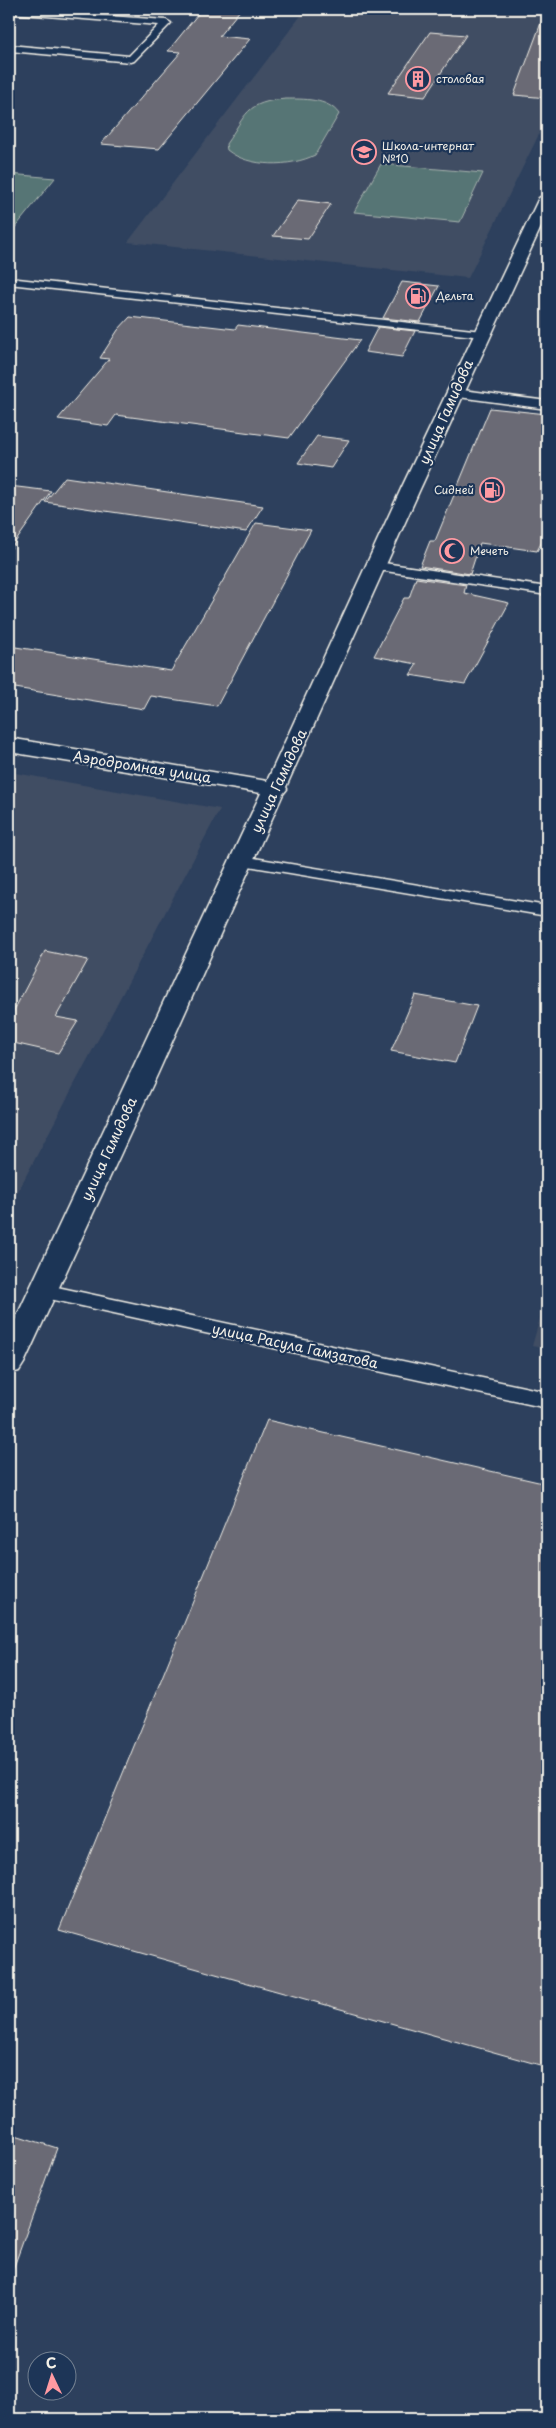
<svg xmlns="http://www.w3.org/2000/svg" width="556" height="2428" viewBox="0 0 556 2428" font-family="'Playpen Sans',sans-serif">
	<rect width="100%" height="100%" fill="#2d405d"/>
	<filter id="ink" filterUnits="userSpaceOnUse"><feTurbulence type="fractalNoise" baseFrequency=".02" numOctaves="2"/><feDisplacementMap in="SourceGraphic" scale="10" xChannelSelector="R" yChannelSelector="G"/><feConvolveMatrix kernelMatrix="1 2 1 2 8 2 1 2 1" color-interpolation-filters="sRGB"/></filter>
	<g filter="url(#ink)">
		<!-- built -->
		<g fill="#404d64">
			<polygon points="306,9 547,9 547,118 468,278 128,242"/>
			<polygon points="9,772 220,809 9,1208"/>
			<polygon points="547,1294 547,1349 532,1346"/>
		</g>
		<!-- green -->
		<g fill="#577574" stroke="#a6b3ae">
			<path d="M286,99C303,99 328,98 339,114L315,155C291,167 249,168 227,150L226,144C247,114 245,102 286,99Z"/>
			<polygon points="381,164 483,173 460,222 354,212"/>
			<polygon points="9,174 55,178 9,235"/>
		</g>
		<!-- building -->
		<g fill="#6b6a75" stroke="#f4f1e8">
			<polygon points="202,9 241,9 219,36 250,39 159,149 101,144 181,52 168,51"/>
			<polygon points="544,15 547,15 547,98 514,95"/>
			<polygon points="430,32 466,35 425,97 388,93"/>
			<polygon points="298,200 331,204 308,239 273,236"/>
			<polygon points="402,282 439,286 420,322 383,318"/>
			<polygon points="130,317 235,329 238,325 360,340 289,438 116,415 108,426 58,419 109,359 100,358 118,330"/>
			<polygon points="378,327 415,331 402,357 365,352"/>
			<polygon points="490,408 547,414 547,532 537,551 480,543 470,574 420,566 430,541 435,541"/>
			<polygon points="317,436 349,440 331,468 298,463"/>
			<polygon points="65,477 263,506 246,532 45,502"/>
			<polygon points="9,486 51,491 9,551"/>
			<polygon points="256,523 311,530 217,706 151,696 144,709 9,687 9,646 171,671"/>
			<polygon points="416,578 466,585 464,593 509,603 465,684 410,675 417,664 374,656 404,598 409,598"/>
			<polygon points="45,951 88,960 56,1017 78,1021 58,1053 9,1042 9,1020"/>
			<polygon points="415,995 477,1006 455,1063 391,1051"/>
			<polygon points="267,1420 547,1484 547,2067 59,1930"/>
			<polygon points="9,2133 57,2148 12,2272 9,2271"/>
		</g>
		<g fill="none" stroke-linecap="round" stroke-linejoin="round">
			<defs>
				<g id="lane">
					<polygon points="9,9 166,20 171,23 134,61 131,62 9,51 9,45 129,56 159,25 9,13"/>
					<polygon points="9,278 482,331 488,334 482,337 9,284"/>
					<polygon points="455,389 547,401 547,409 451,396 449,393"/>
					<polygon points="377,562 547,587 547,595 372,569 370,566 372,563"/>
					<polygon points="242,856 547,906 547,916 236,864 234,861 236,858"/>
					<polygon points="43,1284 547,1392 547,1408 36,1296 33,1291 36,1286"/>
				</g>
				<polygon id="secondary" points="547,193 547,214 420,489 286,787 287,789 283,794 158,1073 24,1363 19,1371 9,1374 9,1333 261,793 9,752 9,738 267,781 401,489 539,198"/>
			</defs>
			<!-- lane casing -->
			<use href="#lane" stroke="#f4f1e8" stroke-width="3"/>
			<!-- secondary casing -->
			<use href="#secondary" stroke="#f4f1e8" stroke-width="3"/>
			<!-- lane -->
			<use href="#lane" fill="#1d3557" fill-rule="evenodd"/>
			<!-- secondary -->
			<use href="#secondary" fill="#1d3557" fill-rule="evenodd"/>
		</g>
	</g>
	<!-- icons -->
	<defs>
		<symbol id="building-ring" viewBox="-11 -11 22 22"><circle r="9.5" fill="#1d3557" stroke="#ff9aa2" stroke-width="1.5"/><path d="M-4-6H4V6H1V3H-1V6H-4ZM-2.5-4.3h1.7v1.8h-1.7ZM.8-4.3h1.7v1.8H.8ZM-2.5-1h1.7V.8h-1.7ZM.8-1h1.7V.8H.8Z" fill="#ff9aa2"/></symbol>
		<symbol id="school-ring" viewBox="-11 -11 22 22"><circle r="9.5" fill="#1d3557" stroke="#ff9aa2" stroke-width="1.5"/><path d="M0-5L7-2L0 1L-7-2ZM-4 1L0 2.5L4 1V4Q0 6-4 4Z" fill="#ff9aa2"/></symbol>
		<symbol id="fuel-ring" viewBox="-11 -11 22 22"><circle r="9.5" fill="#1d3557" stroke="#ff9aa2" stroke-width="1.5"/><path d="M-5.5-6h7V0h2V4h1.3V-2.5L3-4.5l.8-.8L6-3V5H2.5V1h-1V6h-7ZM-4.2-4.7v3.2H.2V-4.7Z" fill="#ff9aa2"/></symbol>
		<symbol id="mosque-ring" viewBox="-11 -11 22 22"><circle r="9.5" fill="#1d3557" stroke="#ff9aa2" stroke-width="1.5"/><path d="M3.5-4.9A6 6 0 1 0 3.5 4.9A5 5 0 1 1 3.5-4.9Z" fill="#ff9aa2"/></symbol>
	</defs>
	<g fill-rule="evenodd">
		<use href="#building-ring" x="404" y="65" width="28" height="28"/>
		<use href="#school-ring" x="350" y="138" width="28" height="28"/>
		<use href="#fuel-ring" x="404" y="282" width="28" height="28"/>
		<use href="#fuel-ring" x="478" y="476" width="28" height="28"/>
		<use href="#mosque-ring" x="438" y="537" width="28" height="28"/>
	</g>
	<g text-anchor="middle" stroke-width="4.5" stroke-linejoin="round" paint-order="stroke">
		<!-- far-poi labels -->
		<g font-size="11" fill="#f4f1e8" stroke="#1d3557" text-anchor="start">
			<text x="436" y="83">столовая</text>
			<text x="382" y="150">Школа-интернат<tspan x="382" dy="13">№10</tspan></text>
			<text x="436" y="300">Дельта</text>
			<text x="474" y="494" text-anchor="end">Сидней</text>
			<text x="470" y="555">Мечеть</text>
		</g>
		<!-- street labels -->
		<g font-size="14" fill="#f4f1e8" stroke="#1d3557">
			<text transform="translate(446 412) rotate(-66)" y="5">улица Гамидова</text>
			<text transform="translate(142 767) rotate(9)" y="5">Аэродромная улица</text>
			<text transform="translate(279 781) rotate(-65)" y="5">улица Гамидова</text>
			<text transform="translate(109 1149) rotate(-65)" y="5">улица Гамидова</text>
			<text transform="translate(295 1346) rotate(12)" y="5">улица Расула Гамзатова</text>
		</g>
	</g>
	<!-- margin -->
	<rect width="556" height="2428" fill="none" stroke="#1d3557" stroke-width="30"/>
	<rect x="15" y="15" width="526" height="2398" fill="none" stroke="#f4f1e8" stroke-width="2" filter="url(#ink)"/>
	<!-- north arrow -->
	<g transform="translate(52 2376) rotate(356)"><circle r="24" fill="#1d3557" stroke="#738091"/>
	<path d="M0-4L9 19L0 12L-9 19Z" fill="#ff9aa2"/>
	<text y="-8" font-size="14" font-weight="bold" text-anchor="middle" fill="#f4f1e8">С</text>
	</g>
</svg>
